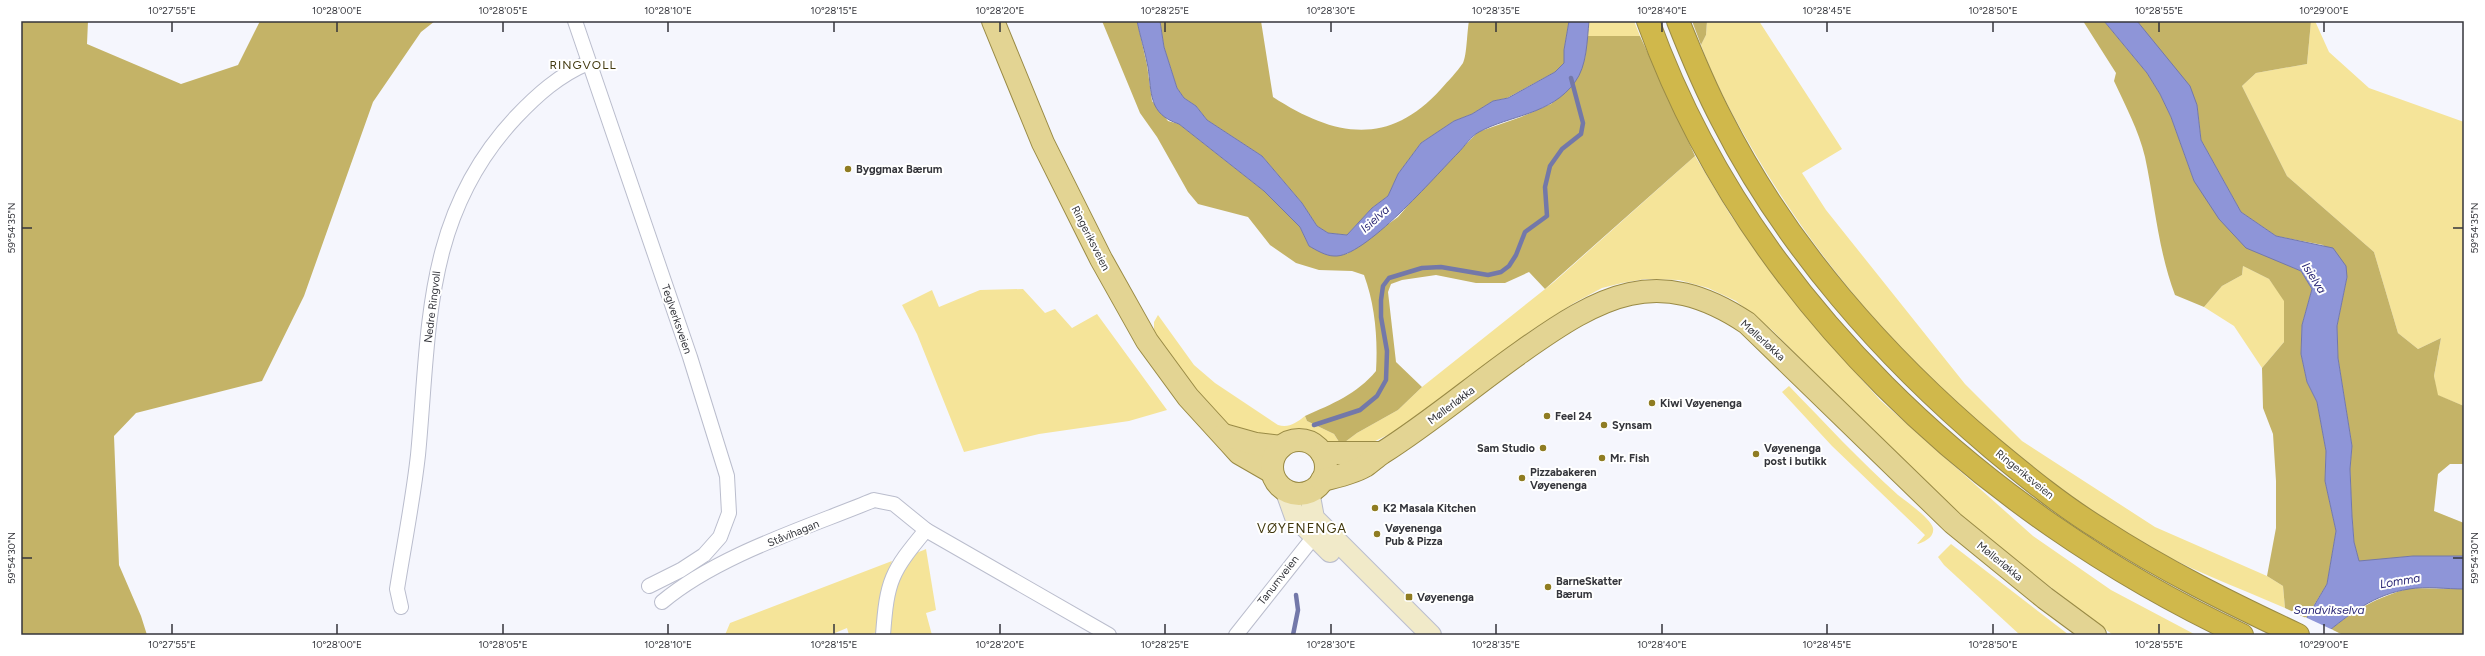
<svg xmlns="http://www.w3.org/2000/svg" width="2485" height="656" viewBox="0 0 2485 656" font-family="Figtree,sans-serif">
	<rect width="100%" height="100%" fill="#f5f6fd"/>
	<!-- green -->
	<g fill="#f5e499">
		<polygon points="1589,21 1634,21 1640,36 1587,36"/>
		<path d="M1707,21H1759L1842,149L1802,173L1826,210L1965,384L2022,441L2155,527L2267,576L2283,586L2285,608C2235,586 2184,568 2137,540C1984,448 1848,311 1757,157C1736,121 1715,85 1701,45L1706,35Z"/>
		<polygon points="2311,21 2315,21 2329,52 2369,88 2464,122 2464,406 2437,395 2434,376 2441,338 2418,349 2398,333 2374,252 2287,176 2242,86 2256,73 2307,64"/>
		<path d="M1695,156L1731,216L1775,277L1828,342L1880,400L2033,536L2111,590L2196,635H2113L1990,541L1917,476L1772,330L1736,301L1708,288L1679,280L1645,279L1622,283L1602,288L1574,303L1529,332L1406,426L1369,444L1358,447L1327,444L1306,431C1290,433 1274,442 1258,438C1211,426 1176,373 1154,333V322L1158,315L1194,365L1215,383L1278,425C1289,428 1296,423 1305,416L1307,421L1334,434L1341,445L1357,433L1398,410L1422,387L1554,282Z"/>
		<polygon points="2243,266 2269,279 2285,301 2284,342 2262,368 2234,326 2204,307 2222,286 2242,275"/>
		<polygon points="1023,289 1045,313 1055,309 1072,328 1097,314 1167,410 1129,421 1039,434 964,452 917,334 902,305 932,290 939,307 980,290"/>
		<path d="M1789,386C1825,423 1860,461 1898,495C1906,501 1931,519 1933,528C1935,537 1923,543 1917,544L1925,535L1832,446L1782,392Z"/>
		<polygon points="1951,544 2069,635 2020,635 1944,565 1938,557"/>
		<path d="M926,549L936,610L926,613L932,635H890C890,615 894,579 905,562C910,555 919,552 926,549Z"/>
		<polygon points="892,561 882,589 878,632 867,635 849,635 847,628 830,635 725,635 730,623"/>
	</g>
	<!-- forest -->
	<g fill="#c4b367">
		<polygon points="21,21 88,21 87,44 181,84 238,65 260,21 435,21 421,32 373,102 304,296 262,381 136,413 114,436 119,565 141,616 147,635 21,635"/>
		<path d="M1102,21H1137L1147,65L1152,101L1168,121L1179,124L1264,191L1300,227L1309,246L1347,254L1398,217L1423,188L1478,132L1521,117L1551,104L1565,92L1575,82L1585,58L1587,36H1640L1695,156L1545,289L1529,272L1505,283H1476L1436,275L1402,280L1391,284L1388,292L1396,362L1422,387L1398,410L1357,433L1341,445L1334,434L1307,421L1305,416C1332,404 1357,394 1376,371C1378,338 1375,305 1364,275L1352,271L1319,270L1296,263L1270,245L1248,217L1198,204L1188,192L1157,137L1140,113Z"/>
		<path d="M1160,21H1261L1273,97C1333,136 1388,148 1441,89C1448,81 1457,72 1463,63C1467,55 1467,31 1469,21H1569L1564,50V63L1555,72L1507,98L1493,101L1472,114L1454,121L1421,143L1398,174L1388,196L1372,208L1347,235L1328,233L1317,226L1302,203L1262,156L1207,120L1196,106L1184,98L1177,88L1164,47Z"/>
		<polygon points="1692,21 1707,21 1706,35 1701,45"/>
		<path d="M2083,21H2104L2147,73L2160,94L2171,117L2194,181L2279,261L2301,271L2312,289L2302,325L2301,354L2307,382L2317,402L2326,451L2325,481L2336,531L2327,584L2306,618L2285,608L2283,586L2267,576L2276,528V481L2273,434L2263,408L2262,368L2284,342V301L2269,279L2243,266L2242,275L2222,286L2204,307L2175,295C2158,250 2155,204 2145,157C2139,131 2125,105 2114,81L2116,73Z"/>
		<polygon points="2137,21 2311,21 2307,64 2256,73 2242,86 2287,176 2374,252 2398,333 2418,349 2441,338 2434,376 2438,395 2464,406 2464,464 2450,464 2438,474 2434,511 2464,523 2464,556 2413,556 2359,562 2354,542 2352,516 2350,469 2352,446 2338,358 2337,326 2347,277 2323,245 2276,236 2241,212 2201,140 2197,105"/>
		<path d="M2409,588L2464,589V635H2343L2331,629C2357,608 2377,598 2409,588Z"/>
	</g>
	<!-- water -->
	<g fill="#8e95d8" stroke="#7378a9">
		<path d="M1137,21H1160L1164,47L1177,88L1184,98L1196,106L1207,120L1262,156L1302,203L1317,226L1328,233L1347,235L1372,208L1388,196L1398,174L1421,143L1454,121L1472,114L1493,101L1508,98L1555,72L1564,63V50L1569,21H1589C1587,41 1587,66 1575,82C1551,115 1510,115 1479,132C1471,136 1464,147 1458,153C1436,175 1364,259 1334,256C1326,256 1316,250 1309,246L1300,227L1264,191L1179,124C1148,114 1152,93 1148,67C1145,51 1140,36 1137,21Z"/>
		<path d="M2104,21H2137L2190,86L2197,105L2201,140L2241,212L2276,236L2333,248L2346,266L2347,277L2337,326L2338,358L2352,446L2350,469L2352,516L2354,542L2359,561L2413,556H2464V589C2446,589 2426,586 2409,589C2375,594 2349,614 2324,635L2302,626L2327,584L2336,531L2325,481L2326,451L2317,402L2307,382L2301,354L2302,325L2312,289L2301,271L2246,248L2219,219L2194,181L2171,117L2160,94L2147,73Z"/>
	</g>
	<!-- pier -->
	<polygon fill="#f5f6fd" points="2305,617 2333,630 2327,635 2293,635"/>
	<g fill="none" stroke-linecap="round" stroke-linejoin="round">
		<!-- stream -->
		<g stroke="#7378a9" stroke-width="4.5">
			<polyline points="1314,425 1360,410 1377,396 1386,380 1387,351 1381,317 1381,300 1383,286 1389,278 1422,268 1441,267 1488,275 1501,272 1509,266 1516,255 1525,232 1547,216 1545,187 1550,166 1562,149 1581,134 1583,123 1571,78"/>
			<polyline points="1293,635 1298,610 1296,595"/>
		</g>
		<defs>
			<g id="minor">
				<polyline points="575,21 690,357 727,476 729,513 720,537 704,555 681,570 649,586"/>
				<path d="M662,602C718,555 806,528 874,500L894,504L926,530"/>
				<path d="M401,607L397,589C404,545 413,500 418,455C430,329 423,216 516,117C537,95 559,75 588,63"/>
				<path d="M883,635C887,580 891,572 926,530L1109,635"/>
				<polyline points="1236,635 1320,529"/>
			</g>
			<g id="secondary">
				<polyline points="1285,489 1295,517 1330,552"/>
				<polyline points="1309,491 1314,518 1431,635"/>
			</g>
			<g id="primary">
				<polyline points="993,21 1043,143 1101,259 1147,341 1188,397 1230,443 1239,453 1272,472"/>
				<polyline points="1224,435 1256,444 1281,447"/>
				<circle cx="1299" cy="467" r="27"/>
				<polyline points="1322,453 1381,453"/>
				<path d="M1322,480C1336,477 1353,473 1365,466C1371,462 1376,457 1382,453C1431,422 1474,385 1521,352C1600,296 1657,263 1747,323L1953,523L2045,598L2095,635"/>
			</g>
			<g id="motorway">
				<path d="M1648,21C1748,298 1980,512 2242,635"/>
				<path d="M1678,21C1691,54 1705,88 1722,120C1786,246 1884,357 1992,448C2027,477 2061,505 2100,529C2163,570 2230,603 2298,635"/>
			</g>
		</defs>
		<!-- minor casing -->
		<use href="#minor" stroke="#babdcd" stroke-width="16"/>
		<!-- secondary casing -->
		<use href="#secondary" stroke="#babdcd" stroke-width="22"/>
		<!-- primary casing -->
		<use href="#primary" stroke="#998a45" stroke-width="24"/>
		<!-- motorway casing -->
		<use href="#motorway" stroke="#998a45" stroke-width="24"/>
		<!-- minor -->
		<use href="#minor" stroke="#fff" stroke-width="14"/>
		<!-- secondary -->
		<use href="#secondary" stroke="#f1eac9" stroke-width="20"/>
		<!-- primary -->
		<use href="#primary" stroke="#e3d493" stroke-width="22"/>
		<!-- motorway -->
		<use href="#motorway" stroke="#d0b84b" stroke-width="22"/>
	</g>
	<!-- ticks -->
	<path fill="none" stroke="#34353b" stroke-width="1.5" d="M172,22V32M337,22V32M503,22V32M668,22V32M834,22V32M1000,22V32M1165,22V32M1331,22V32M1496,22V32M1662,22V32M1827,22V32M1993,22V32M2159,22V32M2324,22V32M22,228H32M2453,228H2463M22,558H32M2453,558H2463M172,624V634M337,624V634M503,624V634M668,624V634M834,624V634M1000,624V634M1165,624V634M1331,624V634M1496,624V634M1662,624V634M1827,624V634M1993,624V634M2159,624V634M2324,624V634"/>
	<!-- markers -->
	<g fill="#8f7c22" stroke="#fff" stroke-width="1.5">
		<circle cx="848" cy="169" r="4"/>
		<circle cx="1652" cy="403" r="4"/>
		<circle cx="1547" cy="416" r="4"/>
		<circle cx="1604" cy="425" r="4"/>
		<circle cx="1543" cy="448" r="4"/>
		<circle cx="1756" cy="454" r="4"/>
		<circle cx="1602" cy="458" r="4"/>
		<circle cx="1522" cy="478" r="4"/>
		<circle cx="1375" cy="508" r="4"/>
		<circle cx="1377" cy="534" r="4"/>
		<circle cx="1548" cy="587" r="4"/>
		<rect x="1405" y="593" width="8" height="8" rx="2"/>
	</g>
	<g text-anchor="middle" stroke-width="4" stroke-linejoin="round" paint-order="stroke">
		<!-- poi labels -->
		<g font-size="11" font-weight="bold" fill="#34353b" stroke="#fff" text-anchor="start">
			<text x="856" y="173">Byggmax Bærum</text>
			<text x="1660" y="407">Kiwi Vøyenenga</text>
			<text x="1555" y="420">Feel 24</text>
			<text x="1612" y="429">Synsam</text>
			<text x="1535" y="452" text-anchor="end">Sam Studio</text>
			<text x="1764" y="452">Vøyenenga<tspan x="1764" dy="13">post i butikk</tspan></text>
			<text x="1610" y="462">Mr. Fish</text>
			<text x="1530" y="476">Pizzabakeren<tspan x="1530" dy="13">Vøyenenga</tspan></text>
			<text x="1383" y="512">K2 Masala Kitchen</text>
			<text x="1385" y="532">Vøyenenga<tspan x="1385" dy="13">Pub &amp; Pizza</tspan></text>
			<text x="1556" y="585">BarneSkatter<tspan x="1556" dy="13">Bærum</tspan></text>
			<text x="1417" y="601">Vøyenenga</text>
		</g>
		<!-- street labels -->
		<g font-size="11" fill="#34353b" stroke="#fff">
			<text transform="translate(1091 238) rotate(63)" y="4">Ringeriksveien</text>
			<text transform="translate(432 307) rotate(-83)" y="4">Nedre Ringvoll</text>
			<text transform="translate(677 319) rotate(71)" y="4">Teglverksveien</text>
			<text transform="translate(1763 340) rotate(42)" y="4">Møllerløkka</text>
			<text transform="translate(1451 405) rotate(-37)" y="4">Møllerløkka</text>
			<text transform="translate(2025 474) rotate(39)" y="4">Ringeriksveien</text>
			<text transform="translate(793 533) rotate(-22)" y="4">Ståvihagan</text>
			<text transform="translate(2000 561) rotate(39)" y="4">Møllerløkka</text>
			<text transform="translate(1278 580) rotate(-52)" y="4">Tanumveien</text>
		</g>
		<!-- neighbourhood labels -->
		<g font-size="12" letter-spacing="1" fill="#41380e" stroke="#fff">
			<text x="583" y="69">RINGVOLL</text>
		</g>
		<!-- water labels -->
		<g font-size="12" font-style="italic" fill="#2c2977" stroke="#fff">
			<text transform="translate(1375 219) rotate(-42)" y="4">Isielva</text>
			<text transform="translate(2314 278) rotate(58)" y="4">Isielva</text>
			<text transform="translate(2400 581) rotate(-9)" y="4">Lomma</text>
			<text x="2329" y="614">Sandvikselva</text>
		</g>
		<!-- quarter labels -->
		<g font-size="13" letter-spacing="1" fill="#41380e" stroke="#fff">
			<text x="1302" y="533">VØYENENGA</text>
		</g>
	</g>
	<!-- border -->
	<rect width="2485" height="656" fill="none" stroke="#ffffff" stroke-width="44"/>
	<rect x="22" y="22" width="2441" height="612" fill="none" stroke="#34353b" stroke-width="1.5"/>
	<g font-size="10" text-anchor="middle" fill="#34353b">
		<text x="172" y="14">10°27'55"E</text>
		<text x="337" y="14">10°28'00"E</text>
		<text x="503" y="14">10°28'05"E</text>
		<text x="668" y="14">10°28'10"E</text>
		<text x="834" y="14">10°28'15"E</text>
		<text x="1000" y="14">10°28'20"E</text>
		<text x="1165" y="14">10°28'25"E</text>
		<text x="1331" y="14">10°28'30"E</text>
		<text x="1496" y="14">10°28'35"E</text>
		<text x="1662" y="14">10°28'40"E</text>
		<text x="1827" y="14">10°28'45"E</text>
		<text x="1993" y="14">10°28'50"E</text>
		<text x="2159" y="14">10°28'55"E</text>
		<text x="2324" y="14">10°29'00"E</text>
		<text transform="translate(11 228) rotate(-90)" y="4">59°54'35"N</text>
		<text transform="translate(2474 228) rotate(-90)" y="4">59°54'35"N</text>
		<text transform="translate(11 558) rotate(-90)" y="4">59°54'30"N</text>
		<text transform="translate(2474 558) rotate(-90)" y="4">59°54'30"N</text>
		<text x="172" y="648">10°27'55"E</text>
		<text x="337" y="648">10°28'00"E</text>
		<text x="503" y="648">10°28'05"E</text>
		<text x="668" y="648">10°28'10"E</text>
		<text x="834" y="648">10°28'15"E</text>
		<text x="1000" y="648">10°28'20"E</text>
		<text x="1165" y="648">10°28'25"E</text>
		<text x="1331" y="648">10°28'30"E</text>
		<text x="1496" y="648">10°28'35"E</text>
		<text x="1662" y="648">10°28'40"E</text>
		<text x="1827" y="648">10°28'45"E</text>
		<text x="1993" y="648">10°28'50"E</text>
		<text x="2159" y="648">10°28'55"E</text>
		<text x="2324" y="648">10°29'00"E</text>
	</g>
</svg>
